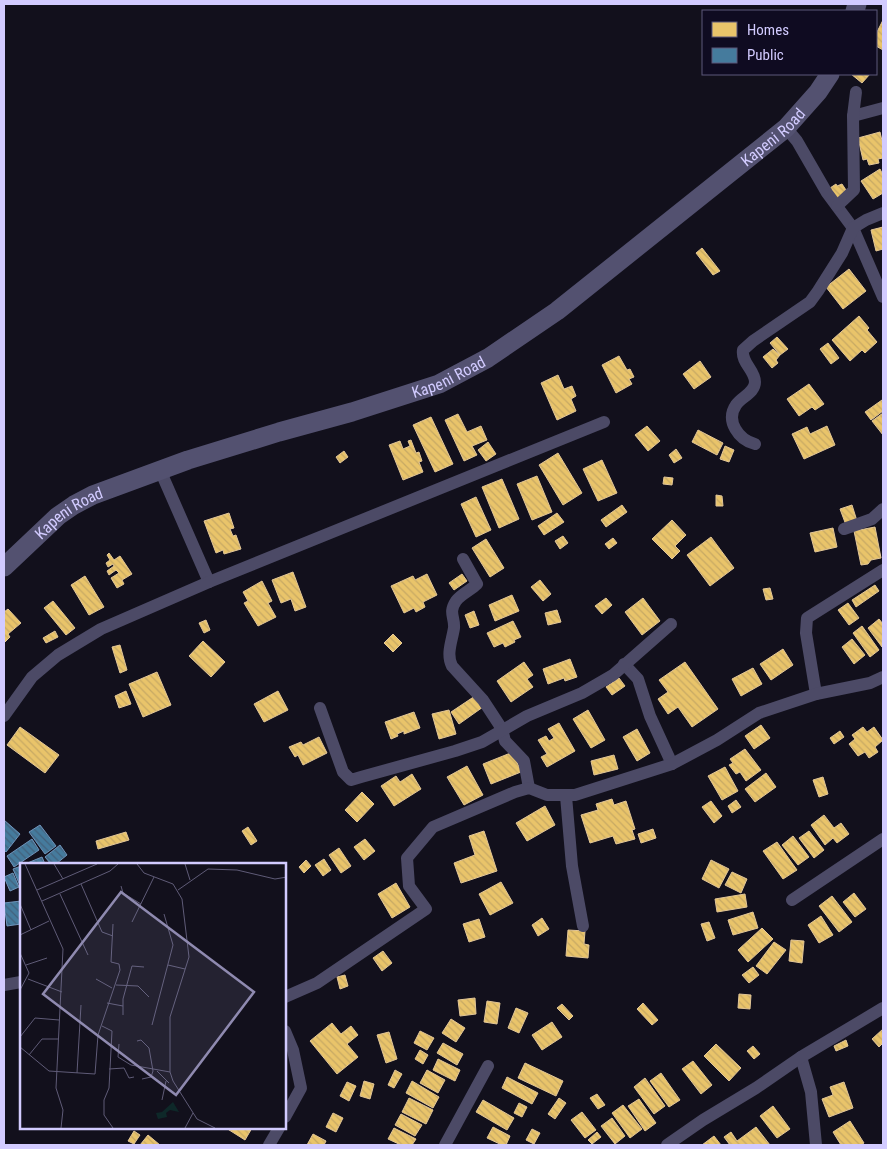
<svg xmlns="http://www.w3.org/2000/svg" width="887" height="1149" viewBox="0 0 887 1149" font-family="'Roboto Condensed',sans-serif">
	<defs>
		<pattern id="homes-back-hatch" width="6" height="6" patternUnits="userSpaceOnUse" patternTransform="scale(1.25)"><rect width="6" height="6" fill="#e9c46a"/><path d="M-1 5l2 2M0 0l6 6M5-1l2 2" fill="none" stroke="#c7a964"/></pattern>
		<pattern id="public-back-hatch" width="6" height="6" patternUnits="userSpaceOnUse" patternTransform="scale(1.25)"><rect width="6" height="6" fill="#457b9d"/><path d="M-1 5l2 2M0 0l6 6M5-1l2 2" fill="none" stroke="#43627d"/></pattern>
	</defs>
	<rect width="100%" height="100%" fill="#12101c"/>
	<!-- homes -->
	<g fill="url(#homes-back-hatch)" stroke="#e2c697">
		<polygon points="883,20 883,50 876,46 876,34"/>
		<polygon points="851,74 870,74 862,83"/>
		<polygon points="880,132 883,145 883,158 878,159 879,163 869,165 867,159 863,160 858,138"/>
		<polygon points="880,169 883,175 883,193 873,199 861,181"/>
		<polygon points="836,184 837,186 842,184 848,193 838,200 830,188"/>
		<polygon points="883,227 883,249 876,251 871,230"/>
		<polygon points="702,248 720,271 713,275 696,253"/>
		<polygon points="849,269 866,291 843,309 826,287"/>
		<polygon points="859,316 869,328 867,330 877,342 865,353 862,350 850,361 832,340"/>
		<polygon points="777,337 788,349 780,355 770,343"/>
		<polygon points="828,343 839,358 831,364 820,349"/>
		<polygon points="773,349 780,355 776,360 778,363 772,368 763,357"/>
		<polygon points="619,356 627,370 630,369 634,377 629,379 632,384 616,393 602,365"/>
		<polygon points="700,361 711,377 694,389 683,374"/>
		<polygon points="558,375 564,389 572,386 576,396 571,399 576,411 557,420 541,383"/>
		<polygon points="809,384 824,404 815,410 812,407 799,416 787,399"/>
		<polygon points="882,400 883,402 883,411 871,420 865,412"/>
		<polygon points="883,413 883,435 872,421"/>
		<polygon points="458,414 467,432 481,426 487,440 472,446 477,455 464,461 445,420"/>
		<polygon points="431,417 453,464 435,472 413,425"/>
		<polygon points="647,426 660,441 648,451 635,435"/>
		<polygon points="827,426 835,445 804,459 792,434 807,427 810,434"/>
		<polygon points="698,430 723,443 717,455 692,442"/>
		<polygon points="411,440 416,453 419,452 422,461 419,462 423,472 403,480 389,445 400,441 403,449 410,446 408,441"/>
		<polygon points="488,442 496,454 486,461 478,450"/>
		<polygon points="725,446 734,450 729,462 720,459"/>
		<polygon points="676,449 682,458 674,463 669,455"/>
		<polygon points="344,451 348,457 340,463 336,457"/>
		<polygon points="558,453 582,493 563,505 539,465"/>
		<polygon points="602,460 617,493 598,501 583,469"/>
		<polygon points="537,476 552,512 532,520 517,484"/>
		<polygon points="664,477 673,478 672,485 663,484"/>
		<polygon points="502,479 519,519 499,528 482,487"/>
		<polygon points="716,495 722,496 723,506 716,506"/>
		<polygon points="476,497 491,530 476,537 461,504"/>
		<polygon points="622,505 627,512 606,527 601,520"/>
		<polygon points="852,505 857,521 846,525 840,509"/>
		<polygon points="229,513 234,528 230,529 233,536 236,535 241,549 224,554 223,550 216,553 204,521"/>
		<polygon points="557,513 564,522 544,535 538,526"/>
		<polygon points="672,520 686,535 675,546 680,551 672,559 652,539"/>
		<polygon points="875,527 881,558 871,560 868,564 861,565 854,531"/>
		<polygon points="833,528 837,547 815,552 810,533"/>
		<polygon points="563,536 568,543 560,549 555,541"/>
		<polygon points="711,537 734,568 710,586 687,555"/>
		<polygon points="613,538 617,543 609,549 605,544"/>
		<polygon points="486,539 504,568 490,577 472,548"/>
		<polygon points="109,553 114,560 120,556 132,574 122,580 124,584 117,588 111,578 119,573 116,570 109,575 107,571 114,566 113,564 108,567 106,563 110,560 107,555"/>
		<polygon points="293,572 306,607 295,611 291,599 281,603 272,580"/>
		<polygon points="427,574 437,595 423,602 425,607 416,612 414,608 404,613 391,586 413,576 415,580"/>
		<polygon points="462,574 467,581 454,590 449,583"/>
		<polygon points="85,576 104,607 89,615 71,585"/>
		<polygon points="540,580 551,594 543,601 531,587"/>
		<polygon points="262,581 272,601 268,603 276,617 258,626 244,603 248,601 243,592"/>
		<polygon points="875,585 879,591 856,607 852,600"/>
		<polygon points="770,588 773,599 766,600 763,589"/>
		<polygon points="512,595 519,611 495,621 489,605"/>
		<polygon points="606,598 612,605 602,614 595,606"/>
		<polygon points="643,598 660,621 642,635 625,612"/>
		<polygon points="53,601 75,628 66,635 44,608"/>
		<polygon points="848,603 859,618 849,625 838,610"/>
		<polygon points="8,609 21,623 8,634 10,637 4,643 4,612"/>
		<polygon points="557,610 561,622 548,625 545,613"/>
		<polygon points="474,611 479,625 470,628 465,615"/>
		<polygon points="879,619 883,624 882,647 868,628"/>
		<polygon points="206,620 210,630 204,633 199,623"/>
		<polygon points="513,621 521,637 514,640 515,642 505,647 503,643 494,647 487,633"/>
		<polygon points="862,626 879,650 870,657 853,633"/>
		<polygon points="55,631 58,637 46,643 43,638"/>
		<polygon points="393,634 402,643 393,652 384,643"/>
		<polygon points="852,639 865,655 854,664 842,647"/>
		<polygon points="203,641 225,662 211,677 189,656"/>
		<polygon points="120,645 127,670 120,673 112,647"/>
		<polygon points="783,649 793,665 771,680 760,664"/>
		<polygon points="570,659 577,677 565,681 564,678 548,684 543,669"/>
		<polygon points="524,662 533,675 527,679 533,687 511,702 497,681"/>
		<polygon points="685,662 718,709 692,727 678,707 668,714 658,699 668,692 659,680"/>
		<polygon points="753,668 762,684 741,696 732,679"/>
		<polygon points="157,672 171,705 143,717 129,684"/>
		<polygon points="619,678 625,686 612,695 606,687"/>
		<polygon points="126,691 131,704 119,708 115,696"/>
		<polygon points="278,691 288,710 264,722 254,704"/>
		<polygon points="475,696 483,707 459,724 451,712"/>
		<polygon points="449,710 456,734 439,739 432,714"/>
		<polygon points="588,710 605,740 591,748 573,719"/>
		<polygon points="414,712 420,728 404,734 404,731 397,734 398,736 391,739 385,722"/>
		<polygon points="559,723 575,751 547,767 541,757 547,754 538,740 546,736 549,741 554,738 548,729"/>
		<polygon points="761,725 770,738 754,749 745,736"/>
		<polygon points="20,727 59,755 45,773 7,745"/>
		<polygon points="863,727 867,732 874,727 883,740 875,747 878,752 869,758 865,752 858,756 849,744 855,739 852,735"/>
		<polygon points="637,729 650,753 637,761 623,737"/>
		<polygon points="840,731 844,737 834,744 830,738"/>
		<polygon points="319,737 327,753 303,765 298,755 295,757 289,747 301,742 303,745"/>
		<polygon points="745,749 761,770 746,781 740,772 736,774 729,765 733,763 730,759"/>
		<polygon points="513,752 521,772 491,784 483,764"/>
		<polygon points="614,755 618,769 594,775 591,761"/>
		<polygon points="467,766 483,795 464,805 447,777"/>
		<polygon points="725,767 738,791 722,800 708,776"/>
		<polygon points="766,773 776,787 755,802 745,789"/>
		<polygon points="412,774 421,789 394,806 381,786 396,776 400,782"/>
		<polygon points="823,777 828,794 819,797 813,780"/>
		<polygon points="362,792 374,804 357,822 345,810"/>
		<polygon points="612,799 614,805 626,801 635,829 632,830 635,839 616,844 613,836 590,843 581,815 598,810 596,804"/>
		<polygon points="736,800 741,807 732,813 728,806"/>
		<polygon points="711,801 722,816 714,823 702,807"/>
		<polygon points="545,806 555,825 527,841 516,823"/>
		<polygon points="824,815 834,828 841,823 849,834 837,843 833,838 825,845 811,825"/>
		<polygon points="248,827 257,841 251,845 242,831"/>
		<polygon points="653,829 656,838 641,843 638,834"/>
		<polygon points="484,831 497,871 461,883 454,863 475,855 469,836"/>
		<polygon points="809,831 824,850 814,858 799,838"/>
		<polygon points="126,832 129,840 98,849 96,841"/>
		<polygon points="793,836 809,857 798,865 782,845"/>
		<polygon points="365,839 375,851 364,860 354,847"/>
		<polygon points="777,842 797,870 783,879 763,851"/>
		<polygon points="339,848 351,866 341,873 329,855"/>
		<polygon points="324,859 331,870 323,876 315,865"/>
		<polygon points="306,860 311,866 304,873 299,867"/>
		<polygon points="711,860 729,869 719,888 702,879"/>
		<polygon points="732,872 747,879 741,893 725,885"/>
		<polygon points="501,882 513,903 490,915 479,894"/>
		<polygon points="396,883 410,907 392,918 378,894"/>
		<polygon points="854,893 866,909 855,917 843,902"/>
		<polygon points="745,894 747,907 717,912 715,899"/>
		<polygon points="832,896 852,922 839,932 819,906"/>
		<polygon points="753,912 758,928 733,935 728,920"/>
		<polygon points="821,916 833,935 819,943 808,925"/>
		<polygon points="542,918 549,929 538,936 532,925"/>
		<polygon points="479,919 485,937 469,942 463,924"/>
		<polygon points="709,922 715,938 707,941 701,924"/>
		<polygon points="762,928 773,939 748,962 738,950"/>
		<polygon points="568,930 585,931 584,944 589,945 588,958 566,956"/>
		<polygon points="791,940 804,941 802,963 789,961"/>
		<polygon points="774,942 786,950 767,974 756,966"/>
		<polygon points="383,951 392,963 382,971 373,958"/>
		<polygon points="753,967 759,975 749,983 742,975"/>
		<polygon points="345,975 348,986 340,989 337,977"/>
		<polygon points="739,994 751,995 750,1009 738,1008"/>
		<polygon points="475,998 476,1014 460,1016 458,1000"/>
		<polygon points="487,1001 500,1003 497,1024 484,1022"/>
		<polygon points="643,1003 658,1020 652,1025 637,1009"/>
		<polygon points="562,1004 573,1016 569,1020 557,1008"/>
		<polygon points="516,1008 528,1013 519,1033 508,1028"/>
		<polygon points="451,1019 465,1028 456,1042 442,1033"/>
		<polygon points="552,1022 562,1037 542,1050 532,1035"/>
		<polygon points="332,1023 341,1034 351,1026 358,1035 347,1044 358,1057 337,1074 310,1041"/>
		<polygon points="883,1029 883,1043 879,1047 872,1039"/>
		<polygon points="420,1031 434,1038 427,1050 414,1043"/>
		<polygon points="389,1032 397,1059 386,1063 377,1035"/>
		<polygon points="846,1040 848,1046 836,1051 834,1046"/>
		<polygon points="443,1043 463,1054 457,1065 437,1053"/>
		<polygon points="716,1044 741,1068 729,1081 704,1056"/>
		<polygon points="753,1046 760,1054 754,1059 747,1051"/>
		<polygon points="420,1050 428,1055 423,1064 415,1059"/>
		<polygon points="438,1059 460,1070 455,1081 433,1070"/>
		<polygon points="693,1061 712,1085 701,1094 682,1069"/>
		<polygon points="525,1063 563,1081 556,1096 518,1078"/>
		<polygon points="395,1070 402,1074 394,1088 388,1085"/>
		<polygon points="427,1070 445,1080 438,1093 420,1083"/>
		<polygon points="661,1073 680,1100 669,1107 650,1081"/>
		<polygon points="507,1077 538,1093 532,1104 502,1088"/>
		<polygon points="645,1078 665,1106 654,1114 634,1087"/>
		<polygon points="364,1081 374,1084 370,1099 360,1096"/>
		<polygon points="412,1081 439,1097 433,1108 406,1093"/>
		<polygon points="347,1082 356,1086 349,1101 340,1096"/>
		<polygon points="844,1082 853,1108 829,1117 822,1099 833,1095 830,1087"/>
		<polygon points="597,1094 605,1105 598,1109 590,1098"/>
		<polygon points="409,1098 433,1110 426,1124 402,1112"/>
		<polygon points="559,1098 566,1103 555,1119 548,1114"/>
		<polygon points="639,1099 656,1123 645,1131 628,1106"/>
		<polygon points="483,1100 514,1118 507,1130 476,1112"/>
		<polygon points="519,1103 527,1107 522,1117 514,1113"/>
		<polygon points="623,1105 642,1129 630,1138 612,1113"/>
		<polygon points="773,1106 790,1129 777,1138 760,1116"/>
		<polygon points="582,1112 596,1130 585,1138 571,1120"/>
		<polygon points="333,1113 343,1118 336,1132 326,1127"/>
		<polygon points="401,1114 422,1125 415,1136 395,1125"/>
		<polygon points="612,1118 625,1136 615,1144 601,1126"/>
		<polygon points="850,1121 864,1143 861,1145 841,1145 833,1132"/>
		<polygon points="493,1127 510,1136 506,1145 502,1145 487,1138"/>
		<polygon points="756,1127 770,1145 730,1145 724,1137 731,1132 737,1141"/>
		<polygon points="226,1128 252,1128 245,1140"/>
		<polygon points="394,1128 416,1139 412,1145 401,1145 388,1139"/>
		<polygon points="532,1129 540,1133 534,1144 526,1140"/>
		<polygon points="134,1131 140,1135 134,1144 128,1141"/>
		<polygon points="597,1132 601,1137 592,1144 588,1140"/>
		<polygon points="313,1134 326,1141 324,1145 307,1145"/>
		<polygon points="148,1135 160,1145 140,1145"/>
		<polygon points="714,1136 721,1145 702,1145"/>
	</g>
	<!-- public -->
	<g fill="url(#public-back-hatch)" stroke="#6f93ba">
		<polygon points="4,820 20,834 6,852 4,850"/>
		<polygon points="40,825 56,846 45,854 29,832"/>
		<polygon points="32,839 39,850 14,867 7,856"/>
		<polygon points="60,845 67,855 56,864 51,864 45,857"/>
		<polygon points="42,857 45,864 25,864"/>
		<polygon points="21,866 21,888 13,869"/>
		<polygon points="13,873 19,887 10,891 4,877"/>
		<polygon points="21,901 21,924 7,926 4,903"/>
	</g>
	<g fill="none" stroke-linecap="round" stroke-linejoin="round">
		<!-- street -->
		<g stroke="#4c4a66" stroke-width="12">
			<polyline points="853,116 883,108"/>
			<polyline points="786,128 797,141 827,193 853,228 883,297"/>
			<polyline points="837,206 854,190 853,116 856,92"/>
			<path d="M755,444C739,440 725,421 736,405C741,397 755,393 755,382C755,370 741,363 743,350L753,341L810,302L818,291L842,253L853,228L866,220L883,213"/>
			<polyline points="160,470 209,582"/>
			<polyline points="844,529 872,519 883,509"/>
			<path d="M463,559L477,584C471,590 461,594 456,601C448,613 455,617 454,628C452,641 446,654 452,666L483,700L502,729L505,741L524,761L529,788"/>
			<polyline points="624,664 638,679 650,716 672,764"/>
			<polyline points="816,694 806,633 807,618 883,570"/>
			<polyline points="320,708 343,772 351,780 361,777 455,751 482,742 527,716 582,693 613,675 671,624"/>
			<polyline points="4,716 32,677 58,655 101,629 209,582 604,422"/>
			<polyline points="566,796 572,866 583,926"/>
			<polyline points="792,900 883,839"/>
			<polyline points="4,985 21,982"/>
			<polyline points="285,997 317,983 426,909 409,886 407,858 433,827 515,792 529,788 547,795 575,795 672,764 717,740 759,713 816,694 870,683 883,677"/>
			<polyline points="285,1031 293,1050 301,1088 285,1117"/>
			<polyline points="801,1057 811,1092 816,1145"/>
			<polyline points="269,1145 279,1128"/>
			<polyline points="445,1145 488,1066"/>
			<polyline points="667,1145 703,1120 756,1088 801,1057 883,1008"/>
		</g>
		<!-- secondary -->
		<g stroke="#535170" stroke-width="19">
			<polyline points="855,11 857,4"/>
			<path id="s1" d="M4,567L58,516L74,505L93,495L188,460L279,432L352,412L439,384L488,358L557,311L786,128L818,92L830,74"/>
		</g>
	</g>
	<g text-anchor="middle" stroke-width="5" stroke-linejoin="round" paint-order="stroke">
		<!-- street labels -->
		<g font-size="16" fill="#d2cbff" stroke="#0f0b21">
			<text dy="6" stroke="none"><textPath href="#s1" startOffset="895">Kapeni Road</textPath></text>
			<text dy="6" stroke="none"><textPath href="#s1" startOffset="490">Kapeni Road</textPath></text>
			<text dy="6" stroke="none"><textPath href="#s1" startOffset="85">Kapeni Road</textPath></text>
		</g>
	</g>
	<!-- overview -->
	<g transform="translate(20 863)">
		<rect width="266" height="266" fill="#12101c"/>
		<path d="M153,239L159,249L150,247L146,250L147,254L138,256L136,250L142,249Z" fill="#0e2829"/>
		<path fill="none" stroke="#5f5b77" stroke-width="1" d="M5,1L43,86L36,225L43,247L41,265M34,1L43,16M117,1L124,10L153,21L162,36L169,94L150,154V209L153,218L177,256L195,265M165,1L170,17M61,21L82,69L93,73M101,23L103,30L121,41M17,27L77,1M158,27L188,6L217,7L255,16L267,14M40,31L68,92M22,38L90,8L98,1M0,41L11,67M112,59L134,14M0,72L29,58M0,90L9,110L0,127M6,102L27,95M148,102L165,106M8,116L42,129M76,116L92,125M96,122L118,123L129,134M87,140L103,143M103,152V136L112,103L124,104M132,162L153,82L144,51M82,163L92,168L89,225L84,237V252L93,265M0,174L15,155L39,157M117,178L121,177L129,185L133,208M99,181L98,194L111,202L150,209M0,184L29,208L75,211L78,172L100,107L99,101L91,99L93,61M9,192L22,176H38M89,206L104,205L109,215L114,214M137,208L149,220M57,210L61,142M122,216L131,214L133,208M142,237L146,218M165,265L173,250"/>
		<path fill="#8f8ab0" fill-opacity="0.15" stroke="#8f8ab0" stroke-width="2.5" d="M101,29L234,129L156,232L23,131Z"/>
		<rect width="266" height="266" fill="none" stroke="#d2cbff" stroke-width="2.5"/>
	</g>
	<!-- border -->
	<rect width="887" height="1149" fill="none" stroke="#d2cbff" stroke-width="10"/>
	<!-- legend -->
	<rect x="702" y="10" width="175" height="65" fill="#0f0b21" stroke="#5d587a"/>
	<rect x="712" y="22" width="25" height="15" fill="#e9c46a" stroke="#5d587a"/>
	<text x="747" y="35" font-size="15" fill="#d2cbff">Homes</text>
	<rect x="712" y="48" width="25" height="15" fill="#457b9d" stroke="#5d587a"/>
	<text x="747" y="60" font-size="15" fill="#d2cbff">Public</text>
</svg>
